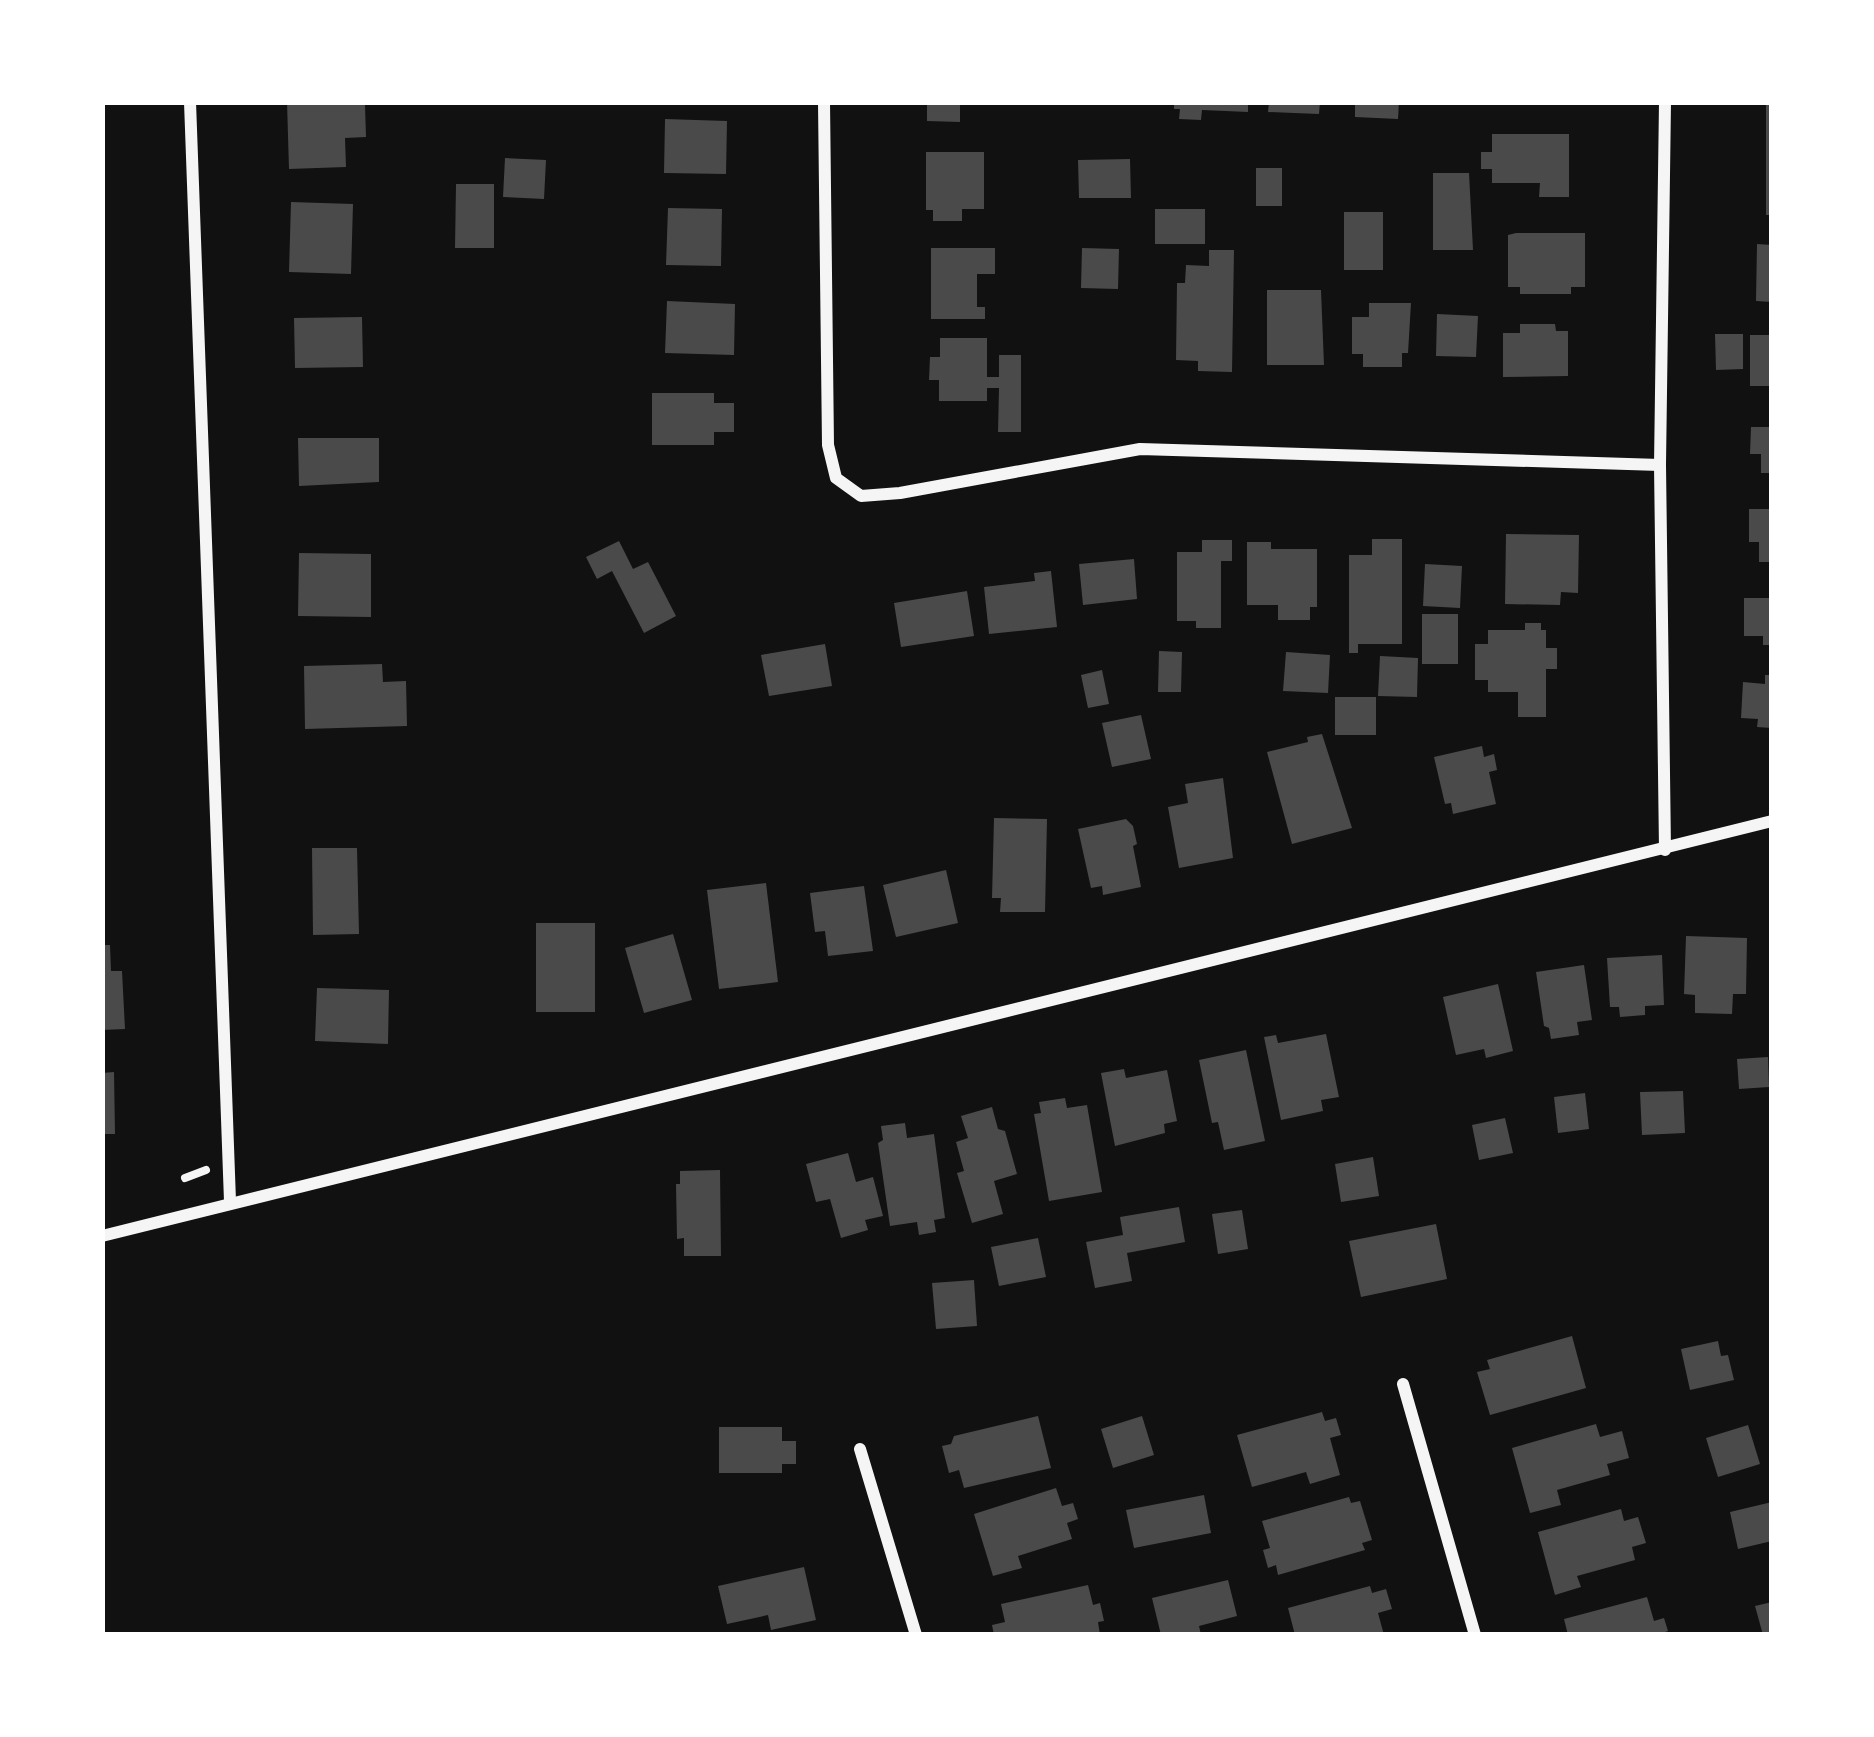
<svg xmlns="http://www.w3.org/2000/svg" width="1874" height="1737" viewBox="0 0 1874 1737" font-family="'Nunito Sans',sans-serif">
	<rect width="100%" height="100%" fill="#111"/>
	<!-- building -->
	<g fill="#4a4a4a">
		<polygon points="287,102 365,105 366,137 345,138 346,167 289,169"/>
		<polygon points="927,102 960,102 960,122 927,121"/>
		<polygon points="1174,102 1248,102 1248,112 1202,110 1201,120 1179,119 1180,109 1174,109"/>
		<polygon points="1269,102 1320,102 1319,114 1268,112"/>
		<polygon points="1355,102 1399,102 1398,119 1355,117"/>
		<rect x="1766" y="102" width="6" height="113"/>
		<polygon points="665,119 727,121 726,174 664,173"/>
		<polygon points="1492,134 1569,134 1569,197 1539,197 1540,183 1492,183 1492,169 1481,169 1481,152 1492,152"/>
		<polygon points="926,152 984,152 984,209 962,209 962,221 933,221 933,210 926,210"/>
		<polygon points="505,158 546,160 544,199 503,197"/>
		<polygon points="1130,159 1131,198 1079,198 1078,160"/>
		<rect x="1256" y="168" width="26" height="38"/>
		<polygon points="1433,173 1469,173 1473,250 1433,250"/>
		<polygon points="456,184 494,184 494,248 455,248"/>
		<polygon points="291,202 353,204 351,274 289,272"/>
		<polygon points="668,208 722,209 721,266 666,265"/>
		<rect x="1155" y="209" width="50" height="35"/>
		<rect x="1344" y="212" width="39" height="58"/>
		<polygon points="1516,233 1585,233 1585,287 1571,287 1571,294 1520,294 1520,287 1508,287 1508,235"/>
		<polygon points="1757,244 1772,245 1772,302 1756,301"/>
		<polygon points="931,248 995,248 995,274 977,274 977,307 985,307 985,319 931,319"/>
		<polygon points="1082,248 1119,249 1118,289 1081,288"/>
		<polygon points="1209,250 1234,250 1232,372 1198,371 1198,361 1176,360 1177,283 1185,283 1186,265 1209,266"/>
		<polygon points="1267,290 1321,290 1324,365 1267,365"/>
		<polygon points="667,301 735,304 734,355 665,353"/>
		<polygon points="1369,303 1411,303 1408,353 1402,353 1402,367 1363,367 1363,354 1352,354 1352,317 1369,317"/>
		<polygon points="1437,314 1478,316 1476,357 1436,356"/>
		<polygon points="362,317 363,367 295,368 294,318"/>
		<polygon points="1520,324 1555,324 1556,331 1568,331 1568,376 1503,377 1503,333 1520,333"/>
		<polygon points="1715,334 1743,334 1743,369 1716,370"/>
		<rect x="1750" y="335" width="22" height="51"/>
		<polygon points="940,338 987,338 987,377 999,377 999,355 1021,355 1021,432 998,432 999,388 987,388 987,401 939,401 939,380 929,380 930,357 940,357"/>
		<polygon points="652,393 714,393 714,403 734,403 734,432 714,432 714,445 652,445"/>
		<polygon points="1751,427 1772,427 1772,473 1761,473 1761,454 1750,454"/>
		<polygon points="298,438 379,438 379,482 299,486"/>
		<polygon points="1749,509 1772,509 1772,562 1759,562 1759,542 1749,542"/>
		<polygon points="1506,534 1579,535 1578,593 1561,592 1560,605 1505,604"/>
		<polygon points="1372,539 1402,539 1402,644 1358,644 1358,653 1349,653 1349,555 1372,555"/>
		<polygon points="1202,540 1232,540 1232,561 1221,561 1221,628 1196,628 1196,621 1177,621 1177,552 1202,552"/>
		<polygon points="619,541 633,569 648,562 676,616 644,633 612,571 597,579 586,557"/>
		<polygon points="1247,542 1271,542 1271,549 1317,549 1317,607 1310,607 1310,620 1278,620 1278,605 1247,605"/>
		<polygon points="299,553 371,554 371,617 298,616"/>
		<polygon points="1134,559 1137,599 1083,605 1079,564"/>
		<polygon points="1425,564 1462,566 1460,608 1423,606"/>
		<polygon points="1051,571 1057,627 989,634 984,587 1035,581 1034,573"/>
		<polygon points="967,591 974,636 901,647 894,603"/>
		<polygon points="1744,598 1772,598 1772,645 1763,645 1763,636 1744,636"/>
		<rect x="1422" y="614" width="36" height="50"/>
		<polygon points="1525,623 1541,623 1541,630 1546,630 1546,648 1557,648 1557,669 1546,669 1546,717 1518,717 1518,692 1488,692 1488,680 1475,680 1475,644 1488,644 1488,630 1525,630"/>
		<polygon points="825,644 832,686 769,696 761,655"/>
		<polygon points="1159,651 1182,652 1181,692 1158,692"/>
		<polygon points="1286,652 1330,655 1328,693 1283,691"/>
		<polygon points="1380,656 1418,658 1417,697 1378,696"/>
		<polygon points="382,664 383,682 406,681 407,726 305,729 304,666"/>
		<polygon points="1102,670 1109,704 1088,708 1081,675"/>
		<polygon points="1765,675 1772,675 1772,728 1757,727 1758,719 1741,718 1743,682 1765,684"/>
		<rect x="1335" y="697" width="41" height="38"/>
		<polygon points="1141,715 1151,759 1112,767 1102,723"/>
		<polygon points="1322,734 1352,828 1292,844 1267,752 1308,742 1307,737"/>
		<polygon points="1482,746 1484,757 1494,754 1497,770 1489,772 1496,804 1453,814 1451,803 1445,804 1434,757"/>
		<polygon points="1223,778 1233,858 1179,868 1168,807 1188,803 1185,784"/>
		<polygon points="994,818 1047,819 1045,912 1000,912 1001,898 992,898"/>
		<polygon points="1126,819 1133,826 1137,844 1133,846 1141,887 1103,895 1102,886 1091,888 1078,829"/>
		<polygon points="312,848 357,848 359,934 313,935"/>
		<polygon points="946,870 958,923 896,937 883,885"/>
		<polygon points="766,883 778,982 719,989 707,890"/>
		<polygon points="864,886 873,951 828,956 825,931 815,932 810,893"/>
		<rect x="536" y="923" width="59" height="89"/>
		<polygon points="673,934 692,1000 644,1013 625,948"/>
		<polygon points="1686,936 1747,938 1746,994 1733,994 1732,1014 1695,1013 1695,995 1684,994"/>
		<polygon points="102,945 110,945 111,971 122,971 125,1029 102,1030"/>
		<polygon points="1662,955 1664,1005 1645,1006 1645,1015 1620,1017 1619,1007 1610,1007 1607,958"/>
		<polygon points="1584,965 1592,1020 1577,1022 1579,1035 1551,1039 1549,1028 1544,1026 1536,972"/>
		<polygon points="1498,984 1513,1051 1486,1058 1484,1049 1456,1055 1443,997"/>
		<polygon points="317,988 389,990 388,1044 315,1041"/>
		<polygon points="1326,1034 1339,1097 1321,1100 1323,1111 1281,1120 1264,1037 1276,1035 1278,1043"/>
		<polygon points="1246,1050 1265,1141 1224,1150 1218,1122 1212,1123 1199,1060"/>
		<polygon points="1768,1057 1769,1087 1739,1089 1737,1059"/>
		<polygon points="1124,1069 1126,1078 1167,1070 1177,1121 1164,1124 1165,1133 1115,1146 1101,1073"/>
		<polygon points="114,1072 115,1134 102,1134 102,1073"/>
		<polygon points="1683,1091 1685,1133 1642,1135 1640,1092"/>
		<polygon points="1585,1093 1589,1129 1558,1133 1554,1097"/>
		<polygon points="1065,1098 1067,1108 1087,1105 1102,1192 1049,1201 1034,1114 1041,1113 1039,1102"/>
		<polygon points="992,1107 998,1129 1005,1131 1017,1174 994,1181 1003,1214 972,1223 957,1173 964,1171 956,1142 968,1138 961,1116"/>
		<polygon points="1505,1118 1513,1153 1479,1160 1472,1125"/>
		<polygon points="905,1123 907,1138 934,1134 945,1218 934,1220 936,1232 919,1235 917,1222 890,1226 878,1143 883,1140 881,1126"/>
		<polygon points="848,1153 856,1182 873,1177 883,1216 865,1220 868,1230 841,1238 830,1199 816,1202 806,1164"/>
		<polygon points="1373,1157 1379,1196 1341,1202 1335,1164"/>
		<polygon points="720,1170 721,1256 684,1256 684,1238 677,1239 676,1184 680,1184 680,1171"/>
		<polygon points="1179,1207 1185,1242 1127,1253 1132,1281 1095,1288 1086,1242 1123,1235 1120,1217"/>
		<polygon points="1242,1210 1248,1249 1218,1254 1212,1214"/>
		<polygon points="1436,1224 1447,1279 1361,1297 1349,1241"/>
		<polygon points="1038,1238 1046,1277 999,1286 991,1247"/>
		<polygon points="974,1280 977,1326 936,1329 932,1283"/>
		<polygon points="1572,1336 1586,1388 1490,1415 1477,1372 1490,1369 1487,1360"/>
		<polygon points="1718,1341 1721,1356 1728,1355 1734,1380 1690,1390 1681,1349"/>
		<polygon points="1322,1412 1325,1421 1336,1418 1341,1435 1330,1438 1340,1475 1310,1484 1306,1472 1252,1487 1237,1435"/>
		<polygon points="1038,1416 1051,1468 964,1488 959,1470 949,1473 942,1446 951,1444 954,1436"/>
		<polygon points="1142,1416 1154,1455 1113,1468 1101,1429"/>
		<polygon points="1596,1424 1600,1437 1622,1431 1629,1458 1607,1464 1610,1475 1557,1490 1561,1505 1530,1513 1512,1448"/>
		<polygon points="1748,1425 1760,1464 1718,1477 1706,1438"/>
		<polygon points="719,1427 782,1427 782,1441 796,1441 796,1464 782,1464 782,1473 719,1473"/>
		<polygon points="1056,1488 1062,1506 1073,1503 1078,1519 1067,1523 1072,1539 1018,1556 1022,1568 993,1576 974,1514"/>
		<polygon points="1204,1495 1211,1533 1134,1548 1126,1510"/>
		<polygon points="1349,1497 1351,1503 1360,1501 1372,1540 1362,1543 1365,1550 1278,1575 1276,1565 1268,1568 1263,1550 1270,1548 1262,1521"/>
		<polygon points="1772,1502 1772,1541 1738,1549 1730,1512"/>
		<polygon points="1621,1509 1624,1521 1638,1517 1646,1543 1632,1547 1635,1560 1577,1576 1581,1587 1555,1595 1538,1532"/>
		<polygon points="804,1567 816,1620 771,1630 768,1615 727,1624 718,1586"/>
		<polygon points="1228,1580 1237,1616 1199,1626 1201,1635 1161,1635 1152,1598"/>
		<polygon points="1088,1585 1093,1605 1100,1603 1104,1621 1098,1622 1100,1635 994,1635 992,1625 1005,1622 1001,1604"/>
		<polygon points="1370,1586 1372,1593 1386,1589 1392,1609 1378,1613 1384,1635 1295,1635 1288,1608"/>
		<polygon points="1647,1597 1654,1621 1664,1618 1668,1631 1657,1635 1568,1635 1564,1619"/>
		<polygon points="1772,1602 1772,1635 1763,1635 1755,1606"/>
	</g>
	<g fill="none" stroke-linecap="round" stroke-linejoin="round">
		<!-- path -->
		<polyline stroke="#f5f5f5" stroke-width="8" points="185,1178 206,1170"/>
		<!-- minor -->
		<g stroke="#f5f5f5" stroke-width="12">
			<polyline points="190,102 230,1201"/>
			<polyline points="824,102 828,445 836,478 861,496 900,493 1140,449 1660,465"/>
			<polyline points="1665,850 1660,465 1665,102"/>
			<polyline points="102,1236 1772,821"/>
			<polyline points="1403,1384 1475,1635"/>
			<polyline points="860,1449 916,1635"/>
		</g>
	</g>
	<!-- border -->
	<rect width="1874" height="1737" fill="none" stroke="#ffffff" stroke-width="210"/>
</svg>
